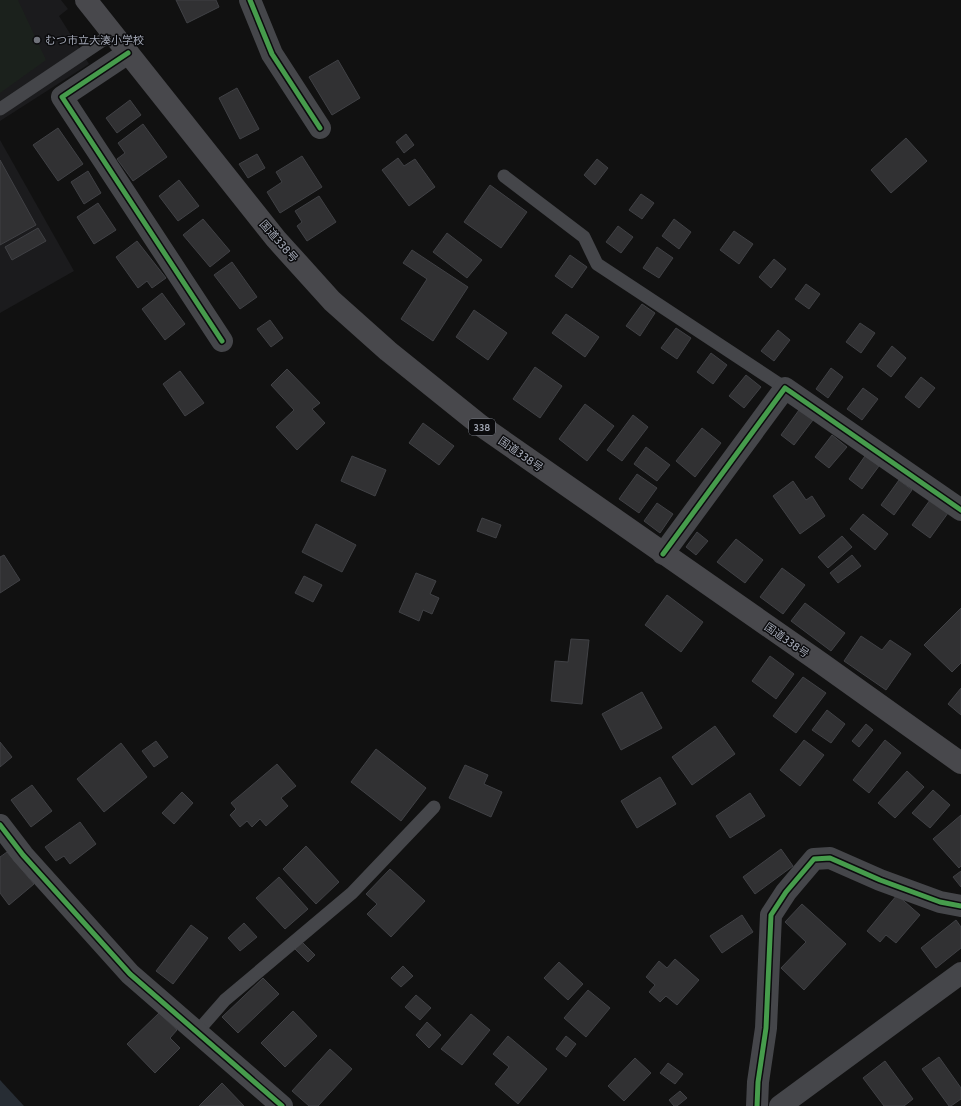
<svg xmlns="http://www.w3.org/2000/svg" width="961" height="1106" viewBox="0 0 961 1106" font-family="Cabin,'Noto Sans JP',sans-serif">
	<rect width="100%" height="100%" fill="#111"/>
	<!-- built -->
	<g fill="#1b1b1d">
		<polygon points="0,0 61,0 68,9 59,16 89,64 0,121"/>
		<polygon points="0,140 74,271 0,313"/>
	</g>
	<!-- green -->
	<polygon fill="#1b211c" points="0,0 18,0 46,60 0,93"/>
	<!-- water -->
	<polygon fill="#272d34" points="0,1080 24,1106 0,1106"/>
	<!-- building -->
	<g fill="#313133" stroke="#404145">
		<polygon points="176,0 216,0 219,7 187,23"/>
		<polygon points="338,60 360,98 332,115 309,77"/>
		<polygon points="237,88 259,129 240,139 219,98"/>
		<polygon points="130,100 141,115 117,133 106,118"/>
		<polygon points="143,124 167,157 133,181 117,159 125,153 118,143"/>
		<polygon points="58,128 83,164 58,181 33,145"/>
		<polygon points="406,134 414,145 404,153 396,142"/>
		<polygon points="906,138 927,161 891,193 871,170"/>
		<polygon points="257,154 265,168 248,178 239,164"/>
		<polygon points="302,156 322,187 280,213 267,192 282,182 276,172"/>
		<polygon points="398,158 404,166 415,159 435,187 409,206 382,170"/>
		<polygon points="597,159 608,168 595,185 584,175"/>
		<polygon points="0,160 36,225 0,245"/>
		<polygon points="88,171 101,193 84,204 71,182"/>
		<polygon points="179,180 199,206 178,221 159,196"/>
		<polygon points="490,185 527,212 501,248 464,222"/>
		<polygon points="641,194 654,203 642,219 629,210"/>
		<polygon points="319,196 336,222 307,241 297,226 302,222 295,211"/>
		<polygon points="98,203 116,230 94,244 77,217"/>
		<polygon points="203,219 230,251 210,267 183,235"/>
		<polygon points="674,219 691,232 679,249 662,236"/>
		<polygon points="618,226 633,237 621,253 606,242"/>
		<polygon points="38,228 46,241 12,260 5,247"/>
		<polygon points="734,231 753,244 739,264 720,250"/>
		<polygon points="447,233 482,260 467,278 433,252"/>
		<polygon points="137,241 166,278 152,288 147,281 138,288 116,257"/>
		<polygon points="657,247 673,258 659,278 643,268"/>
		<polygon points="412,250 468,287 433,341 401,319 427,279 403,263"/>
		<polygon points="570,255 587,267 572,288 555,276"/>
		<polygon points="774,259 786,269 771,288 759,277"/>
		<polygon points="232,262 257,297 240,309 214,275"/>
		<polygon points="806,284 820,294 809,309 795,299"/>
		<polygon points="162,293 185,324 165,340 142,309"/>
		<polygon points="642,304 655,313 640,336 626,326"/>
		<polygon points="474,310 507,333 488,360 456,337"/>
		<polygon points="566,314 599,337 585,357 552,333"/>
		<polygon points="270,320 283,338 271,347 257,329"/>
		<polygon points="860,323 875,333 861,353 846,342"/>
		<polygon points="676,328 691,338 677,359 661,348"/>
		<polygon points="778,330 790,340 774,361 761,351"/>
		<polygon points="892,346 906,358 891,377 877,366"/>
		<polygon points="711,353 727,365 713,384 697,372"/>
		<polygon points="535,367 562,386 540,418 513,399"/>
		<polygon points="831,368 843,377 828,398 816,389"/>
		<polygon points="287,369 320,403 312,409 325,423 297,450 276,427 294,410 271,385"/>
		<polygon points="180,371 204,403 185,416 163,384"/>
		<polygon points="746,375 761,387 744,408 729,396"/>
		<polygon points="921,377 935,388 919,408 905,397"/>
		<polygon points="863,388 878,399 862,420 847,409"/>
		<polygon points="585,404 614,426 587,461 559,439"/>
		<polygon points="799,410 813,420 794,445 781,435"/>
		<polygon points="633,415 648,427 622,461 607,450"/>
		<polygon points="423,423 454,446 439,465 409,443"/>
		<polygon points="702,428 721,443 695,477 676,461"/>
		<polygon points="832,435 847,447 829,468 815,457"/>
		<polygon points="646,447 670,465 657,481 634,464"/>
		<polygon points="352,456 386,470 375,496 341,481"/>
		<polygon points="865,456 879,466 862,489 849,479"/>
		<polygon points="637,474 657,488 639,513 619,499"/>
		<polygon points="899,480 912,490 894,515 881,505"/>
		<polygon points="793,481 806,500 812,496 825,516 800,534 773,496"/>
		<polygon points="930,500 948,513 930,538 912,525"/>
		<polygon points="657,503 673,514 660,533 644,521"/>
		<polygon points="863,514 888,534 875,550 850,529"/>
		<polygon points="482,518 501,525 496,538 477,531"/>
		<polygon points="316,524 356,545 342,572 302,552"/>
		<polygon points="697,532 708,541 696,555 686,547"/>
		<polygon points="842,536 852,547 828,568 818,557"/>
		<polygon points="736,539 763,560 745,583 717,562"/>
		<polygon points="4,555 20,580 0,593 0,557"/>
		<polygon points="852,555 861,566 838,583 830,573"/>
		<polygon points="782,568 805,585 783,614 760,597"/>
		<polygon points="416,573 436,581 430,594 439,598 432,614 423,610 419,621 399,612"/>
		<polygon points="304,576 322,585 313,602 295,593"/>
		<polygon points="667,595 703,622 681,652 645,625"/>
		<polygon points="805,603 845,633 831,651 791,621"/>
		<polygon points="961,608 961,663 952,672 924,645"/>
		<polygon points="861,636 882,650 890,640 911,654 886,690 844,661"/>
		<polygon points="571,639 589,640 582,704 551,701 555,661 568,662"/>
		<polygon points="770,656 794,674 776,699 752,681"/>
		<polygon points="803,677 826,693 796,733 773,716"/>
		<polygon points="961,688 961,715 948,704"/>
		<polygon points="642,692 662,728 621,750 602,714"/>
		<polygon points="827,710 845,724 831,743 812,730"/>
		<polygon points="866,724 873,730 859,747 852,741"/>
		<polygon points="715,726 735,754 692,785 672,757"/>
		<polygon points="804,740 824,755 800,786 780,770"/>
		<polygon points="885,740 901,753 869,793 853,780"/>
		<polygon points="156,741 168,757 154,767 142,751"/>
		<polygon points="0,742 12,757 0,767"/>
		<polygon points="121,743 147,777 104,812 77,779"/>
		<polygon points="376,749 426,788 401,821 351,782"/>
		<polygon points="277,764 296,786 281,798 288,806 266,826 260,819 252,827 247,821 240,827 230,815 236,809 231,803"/>
		<polygon points="465,765 488,775 484,784 502,792 491,817 449,798"/>
		<polygon points="907,771 924,787 895,818 878,803"/>
		<polygon points="660,777 676,804 637,828 621,801"/>
		<polygon points="32,785 52,811 31,827 11,800"/>
		<polygon points="933,790 950,805 930,828 912,813"/>
		<polygon points="182,792 193,803 174,824 162,813"/>
		<polygon points="750,793 765,816 730,838 716,816"/>
		<polygon points="961,815 961,866 959,868 933,839"/>
		<polygon points="80,822 96,844 70,864 64,856 56,861 45,847"/>
		<polygon points="306,846 339,882 316,904 283,869"/>
		<polygon points="781,849 793,866 755,894 743,877"/>
		<polygon points="7,852 34,884 9,905 0,893 0,857"/>
		<polygon points="390,869 425,901 391,937 367,914 377,904 366,894"/>
		<polygon points="961,871 961,887 953,877"/>
		<polygon points="279,877 308,909 285,929 256,898"/>
		<polygon points="897,895 920,915 896,943 886,935 880,942 867,931"/>
		<polygon points="802,904 846,944 804,990 781,968 806,942 785,922"/>
		<polygon points="742,915 753,932 722,953 710,936"/>
		<polygon points="956,920 961,927 961,948 936,968 921,948"/>
		<polygon points="244,923 257,937 240,951 228,938"/>
		<polygon points="191,925 208,938 173,984 156,971"/>
		<polygon points="302,942 315,955 308,962 295,949"/>
		<polygon points="675,959 699,980 677,1005 666,996 660,1002 649,992 655,985 646,977 659,961 667,968"/>
		<polygon points="559,962 583,984 568,1000 544,978"/>
		<polygon points="403,966 413,976 401,987 391,978"/>
		<polygon points="263,978 279,994 238,1033 222,1017"/>
		<polygon points="588,990 610,1008 586,1037 564,1018"/>
		<polygon points="416,995 431,1008 420,1020 405,1007"/>
		<polygon points="293,1011 317,1036 285,1067 261,1043"/>
		<polygon points="159,1013 177,1030 170,1038 180,1048 155,1073 127,1044"/>
		<polygon points="471,1014 490,1030 462,1065 441,1049"/>
		<polygon points="427,1022 441,1035 429,1048 416,1035"/>
		<polygon points="508,1036 547,1069 518,1104 495,1084 509,1067 493,1054"/>
		<polygon points="566,1036 576,1044 566,1057 556,1049"/>
		<polygon points="330,1049 352,1069 318,1106 309,1106 292,1091"/>
		<polygon points="939,1057 961,1088 961,1099 951,1106 949,1106 922,1069"/>
		<polygon points="635,1058 651,1073 624,1101 608,1086"/>
		<polygon points="885,1061 913,1099 904,1106 884,1106 863,1078"/>
		<polygon points="668,1063 683,1074 675,1084 660,1073"/>
		<polygon points="222,1083 244,1106 199,1106"/>
		<polygon points="680,1091 687,1098 677,1106 674,1106 669,1100"/>
	</g>
	<g fill="none" stroke-linecap="round" stroke-linejoin="round">
		<!-- service -->
		<g stroke="#45464a" stroke-width="13">
			<polyline points="0,109 112,34"/>
			<polyline points="504,176 584,237 597,264 785,388"/>
			<polyline points="197,1032 225,1000 352,893 434,807"/>
		</g>
		<!-- minor -->
		<g stroke="#45464a" stroke-width="22">
			<polyline points="250,0 272,54 320,128"/>
			<polyline points="128,53 62,97 222,341"/>
			<polyline points="663,554 785,388 961,510"/>
			<polyline points="0,825 23,855 130,974 282,1106"/>
			<polyline points="757,1106 758,1082 766,1028 771,915 786,892 814,859 830,858 880,880 940,902 961,906"/>
			<polyline points="780,1106 961,973"/>
		</g>
		<!-- trunk -->
		<polyline stroke="#48484c" stroke-width="22" points="86,0 276,239 332,301 388,351 480,425 821,663 961,763"/>
		<defs>
			<g id="cycleway">
				<polyline points="250,0 272,54 320,128"/>
				<polyline points="128,53 62,97 222,341"/>
				<polyline points="663,554 785,388 961,510"/>
				<polyline points="0,825 23,855 130,974 282,1106"/>
				<polyline points="757,1106 758,1082 766,1028 771,915 786,892 814,859 830,858 880,880 940,902 961,906"/>
			</g>
		</defs>
		<!-- cycleway casing -->
		<use href="#cycleway" stroke="#0b0b0d" stroke-width="8"/>
		<!-- cycleway -->
		<use href="#cycleway" stroke="#469c4c" stroke-width="5"/>
	</g>
	<!-- markers -->
	<circle fill="#6f727a" stroke="#0b0b0d" stroke-width="1.5" cx="37" cy="40" r="4"/>
	<g text-anchor="middle" stroke-width="3" stroke-linejoin="round" paint-order="stroke">
		<!-- shield labels -->
		<rect fill="#0b0b0d" stroke="#747881" stroke-width="1" x="469" y="419" width="26" height="16" rx="3"/>
		<g font-size="10" font-weight="bold" fill="#a1a6b3">
			<text x="482" y="431">338</text>
		</g>
		<!-- poi labels -->
		<g font-size="11" fill="#a1a6b3" stroke="#0b0b0d" text-anchor="start">
			<text x="45" y="44">むつ市立大湊小学校</text>
		</g>
		<!-- street labels -->
		<g font-size="11" fill="#a1a6b3" stroke="#0b0b0d">
			<text transform="translate(279 241) rotate(49)" y="4">国道338号</text>
			<text transform="translate(521 454) rotate(35)" y="4">国道338号</text>
			<text transform="translate(787 640) rotate(35)" y="4">国道338号</text>
		</g>
	</g>
</svg>
